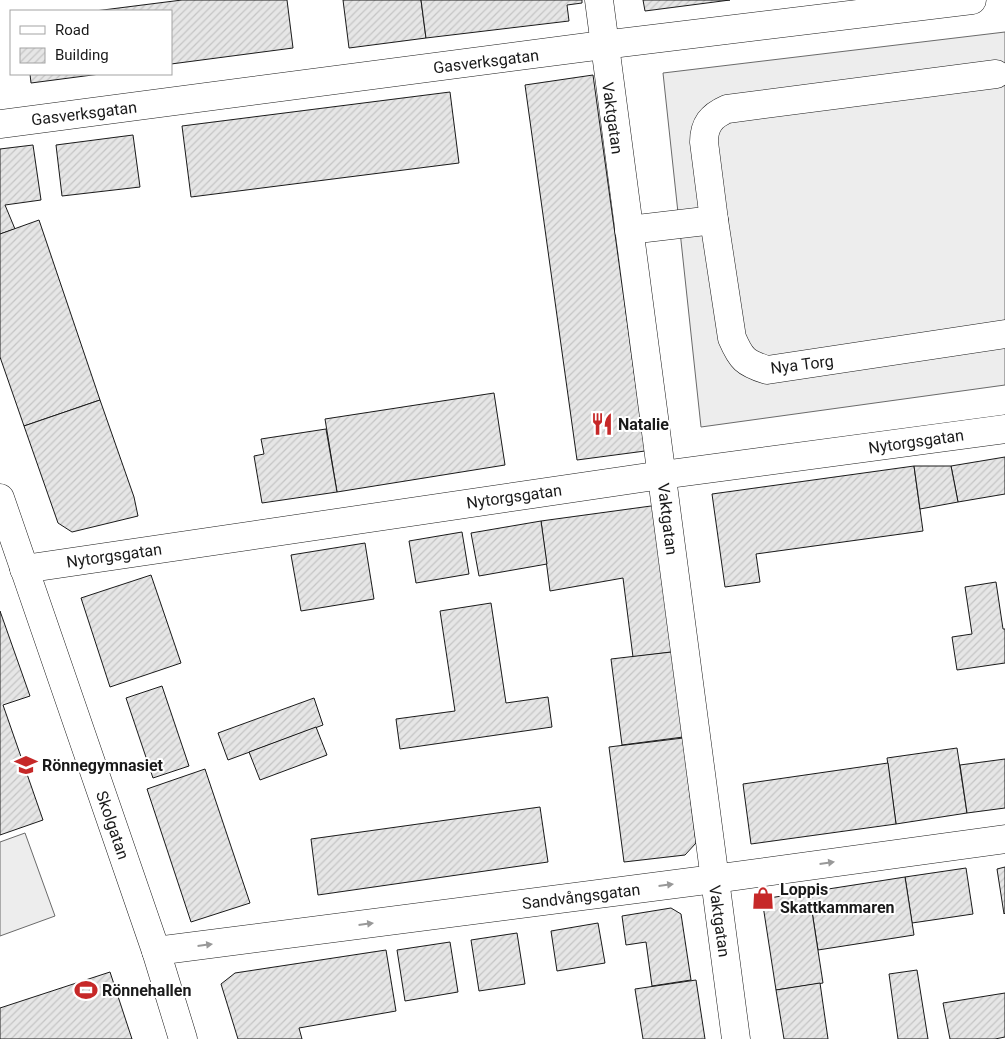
<svg xmlns="http://www.w3.org/2000/svg" width="1005" height="1039" viewBox="0 0 1005 1039" font-family="Roboto,sans-serif">
	<defs>
		<pattern id="building-hatch" width="6" height="6" patternUnits="userSpaceOnUse" patternTransform="scale(1.25)"><rect width="6" height="6" fill="#e6e6e6"/><path d="M-1 1l2-2M0 6l6-6M5 7l2-2" fill="none" stroke="#c5c5c5"/></pattern>
	</defs>
	<rect width="100%" height="100%" fill="#fff"/>
	<!-- parking -->
	<g fill="#ededed" stroke="#6a6a6a">
		<polygon points="1005,32 1005,385 701,427 663,73"/>
		<polygon points="25,833 55,916 0,936 0,842"/>
	</g>
	<!-- building -->
	<g fill="url(#building-hatch)" stroke="#1a1a1a">
		<polygon points="182,0 287,0 293,48 171,64 171,11 95,11"/>
		<polygon points="343,0 421,0 426,38 349,48"/>
		<polygon points="421,0 582,0 582,3 567,5 569,21 426,38"/>
		<polygon points="643,0 730,0 645,11"/>
		<polygon points="30,74 100,74 31,83"/>
		<polygon points="593,75 645,451 577,460 525,85"/>
		<polygon points="450,92 459,163 191,197 182,126"/>
		<polygon points="133,135 140,187 62,196 56,145"/>
		<polygon points="33,145 41,200 5,205 15,229 0,234 0,149"/>
		<polygon points="39,220 100,400 24,426 0,357 0,234"/>
		<polygon points="494,393 505,465 337,492 325,419"/>
		<polygon points="100,400 134,497 138,516 72,532 58,523 24,426"/>
		<polygon points="326,429 337,492 262,503 254,456 264,454 261,439"/>
		<polygon points="1005,457 1005,494 958,502 951,466"/>
		<polygon points="914,466 923,531 756,554 760,582 725,587 712,494"/>
		<polygon points="914,466 951,466 958,502 920,509"/>
		<polygon points="651,506 662,514 680,651 633,657 623,578 550,591 541,521"/>
		<polygon points="541,521 547,564 479,576 471,533"/>
		<polygon points="462,532 469,574 416,583 409,541"/>
		<polygon points="365,543 374,599 301,611 291,555"/>
		<polygon points="151,575 181,663 110,687 81,598"/>
		<polygon points="996,582 1003,629 1005,629 1005,663 957,670 952,637 972,634 965,587"/>
		<polygon points="491,603 506,703 548,697 552,727 400,749 396,719 455,711 440,611"/>
		<polygon points="0,611 30,696 3,705 43,820 0,835"/>
		<polygon points="680,651 691,736 622,745 611,659"/>
		<polygon points="162,686 189,766 153,778 126,698"/>
		<polygon points="314,698 323,725 228,760 218,733"/>
		<polygon points="316,727 327,755 260,780 249,752"/>
		<polygon points="683,738 696,843 685,855 624,862 609,747"/>
		<polygon points="957,748 967,813 896,824 887,758"/>
		<polygon points="1005,759 1005,808 967,813 960,765"/>
		<polygon points="888,763 896,824 751,844 743,784"/>
		<polygon points="205,769 250,903 191,922 147,789"/>
		<polygon points="540,807 548,862 318,895 311,839"/>
		<polygon points="1005,867 1005,913 1004,914 997,869"/>
		<polygon points="966,868 973,914 912,923 905,877"/>
		<polygon points="905,877 914,935 818,950 809,892"/>
		<polygon points="809,892 823,983 776,990 762,899"/>
		<polygon points="671,908 681,914 691,980 652,986 646,942 626,945 622,916"/>
		<polygon points="598,923 605,963 557,971 551,931"/>
		<polygon points="517,933 525,984 479,991 471,940"/>
		<polygon points="450,942 458,992 405,1001 397,950"/>
		<polygon points="386,950 396,1011 299,1028 302,1039 238,1039 221,984 235,973"/>
		<polygon points="917,970 928,1039 898,1039 889,974"/>
		<polygon points="110,972 132,1039 0,1039 0,1008"/>
		<polygon points="696,980 705,1039 643,1039 635,989"/>
		<polygon points="820,983 828,1039 784,1039 776,990"/>
		<polygon points="1005,993 1005,1037 995,1039 950,1039 943,1003"/>
	</g>
	<g fill="none" stroke-linecap="round" stroke-linejoin="round">
		<defs>
			<g id="street">
				<polyline points="599,0 736,1039"/>
				<polyline points="0,124 603,45 972,0"/>
				<path d="M714,220L732,338C741,359 745,363 767,370L1005,334"/>
				<path d="M629,230L714,220L704,142C704,125 711,116 727,109L996,74"/>
				<polyline points="24,569 662,475 1005,429"/>
				<polyline points="156,951 714,879 1005,839"/>
			</g>
			<polyline id="secondary" points="0,498 156,951 183,1039"/>
		</defs>
		<!-- street casing -->
		<use href="#street" stroke="#1a1a1a" stroke-width="29"/>
		<!-- secondary casing -->
		<use href="#secondary" stroke="#1a1a1a" stroke-width="29"/>
		<!-- street -->
		<use href="#street" stroke="#fff" stroke-width="28"/>
		<!-- secondary -->
		<use href="#secondary" stroke="#fff" stroke-width="28"/>
	</g>
	<!-- one-way arrows -->
	<defs><path id="oneway-solid" d="M-6-.8H1V-3.2L6.5 0L1 3.2V.8H-6Z" transform="scale(1.25)"/></defs>
	<g fill="#989898">
		<use href="#oneway-solid" transform="translate(827 863) rotate(-8)"/>
		<use href="#oneway-solid" transform="translate(666 885) rotate(-7)"/>
		<use href="#oneway-solid" transform="translate(366 924) rotate(-7)"/>
		<use href="#oneway-solid" transform="translate(205 945) rotate(-7)"/>
	</g>
	<!-- icons -->
	<defs>
		<symbol id="restaurant-bare" viewBox="-9 -9 18 18"><path d="M-5-6h1v4h1v-4h1v4h1v-4h1v5L-1.5 .5V6h-2V.5L-5-1ZM5-6V6H3V1.5H1.5Q1.5-4 5-6Z" fill="#c62828" stroke="#fff" stroke-width="2.5" paint-order="stroke"/></symbol>
		<symbol id="school-bare" viewBox="-9 -9 18 18"><path d="M0-5L7-2L0 1L-7-2ZM-4 1L0 2.5L4 1V4Q0 6-4 4Z" fill="#c62828" stroke="#fff" stroke-width="2.5" paint-order="stroke"/></symbol>
		<symbol id="shop-bare" viewBox="-9 -9 18 18"><path d="M-5-2.5h2.3a2.7 3.5 0 0 1 5.4 0H5L5.5 6h-11ZM-1.5-2.5h3a1.5 2.3 0 0 0-3 0Z" fill="#c62828" stroke="#fff" stroke-width="2.5" paint-order="stroke"/></symbol>
		<symbol id="stadium-bare" viewBox="-9 -9 18 18"><path d="M0-5a6.5 5 0 1 0 0 10a6.5 5 0 1 0 0-10ZM-3.5-1.8h7v3.6h-7Z" fill="#c62828" stroke="#fff" stroke-width="2.5" paint-order="stroke"/></symbol>
	</defs>
	<g fill-rule="evenodd">
		<use href="#restaurant-bare" x="586" y="408" width="32" height="32"/>
		<use href="#school-bare" x="10" y="749" width="32" height="32"/>
		<use href="#shop-bare" x="747" y="882" width="32" height="32"/>
		<use href="#stadium-bare" x="70" y="974" width="32" height="32"/>
	</g>
	<g text-anchor="middle" stroke-width="4" stroke-linejoin="round" paint-order="stroke">
		<!-- street labels -->
		<g font-size="16" fill="#1a1a1a" stroke="#fff">
			<text transform="translate(486 61) rotate(-7)" y="6">Gasverksgatan</text>
			<text transform="translate(84 113) rotate(-7)" y="6">Gasverksgatan</text>
			<text transform="translate(613 118) rotate(82)" y="6">Vaktgatan</text>
			<text transform="translate(802 364) rotate(-7)" y="6">Nya Torg</text>
			<text transform="translate(916 441) rotate(-8)" y="6">Nytorgsgatan</text>
			<text transform="translate(514 496) rotate(-8)" y="6">Nytorgsgatan</text>
			<text transform="translate(668 519) rotate(83)" y="6">Vaktgatan</text>
			<text transform="translate(114 555) rotate(-8)" y="6">Nytorgsgatan</text>
			<text transform="translate(113 825) rotate(71)" y="6">Skolgatan</text>
			<text transform="translate(581 896) rotate(-7)" y="6">Sandvångsgatan</text>
			<text transform="translate(720 921) rotate(82)" y="6">Vaktgatan</text>
		</g>
		<!-- poi labels -->
		<g font-size="16" font-weight="bold" fill="#1a1a1a" stroke="#fff" text-anchor="start">
			<text x="618" y="430">Natalie</text>
			<text x="42" y="771">Rönnegymnasiet</text>
			<text x="780" y="895">Loppis<tspan x="780" dy="18">Skattkammaren</tspan></text>
			<text x="102" y="996">Rönnehallen</text>
		</g>
	</g>
	<!-- legend -->
	<rect x="10" y="10" width="162" height="65" fill="#ffffff" stroke="#a3a3a3"/>
	<rect x="20" y="26" width="25" height="8" fill="#ffffff" stroke="#a3a3a3"/>
	<text x="55" y="35" font-size="15" fill="#1a1a1a">Road</text>
	<rect x="20" y="48" width="25" height="15" fill="url(#building-hatch)" stroke="#a3a3a3"/>
	<text x="55" y="60" font-size="15" fill="#1a1a1a">Building</text>
</svg>
